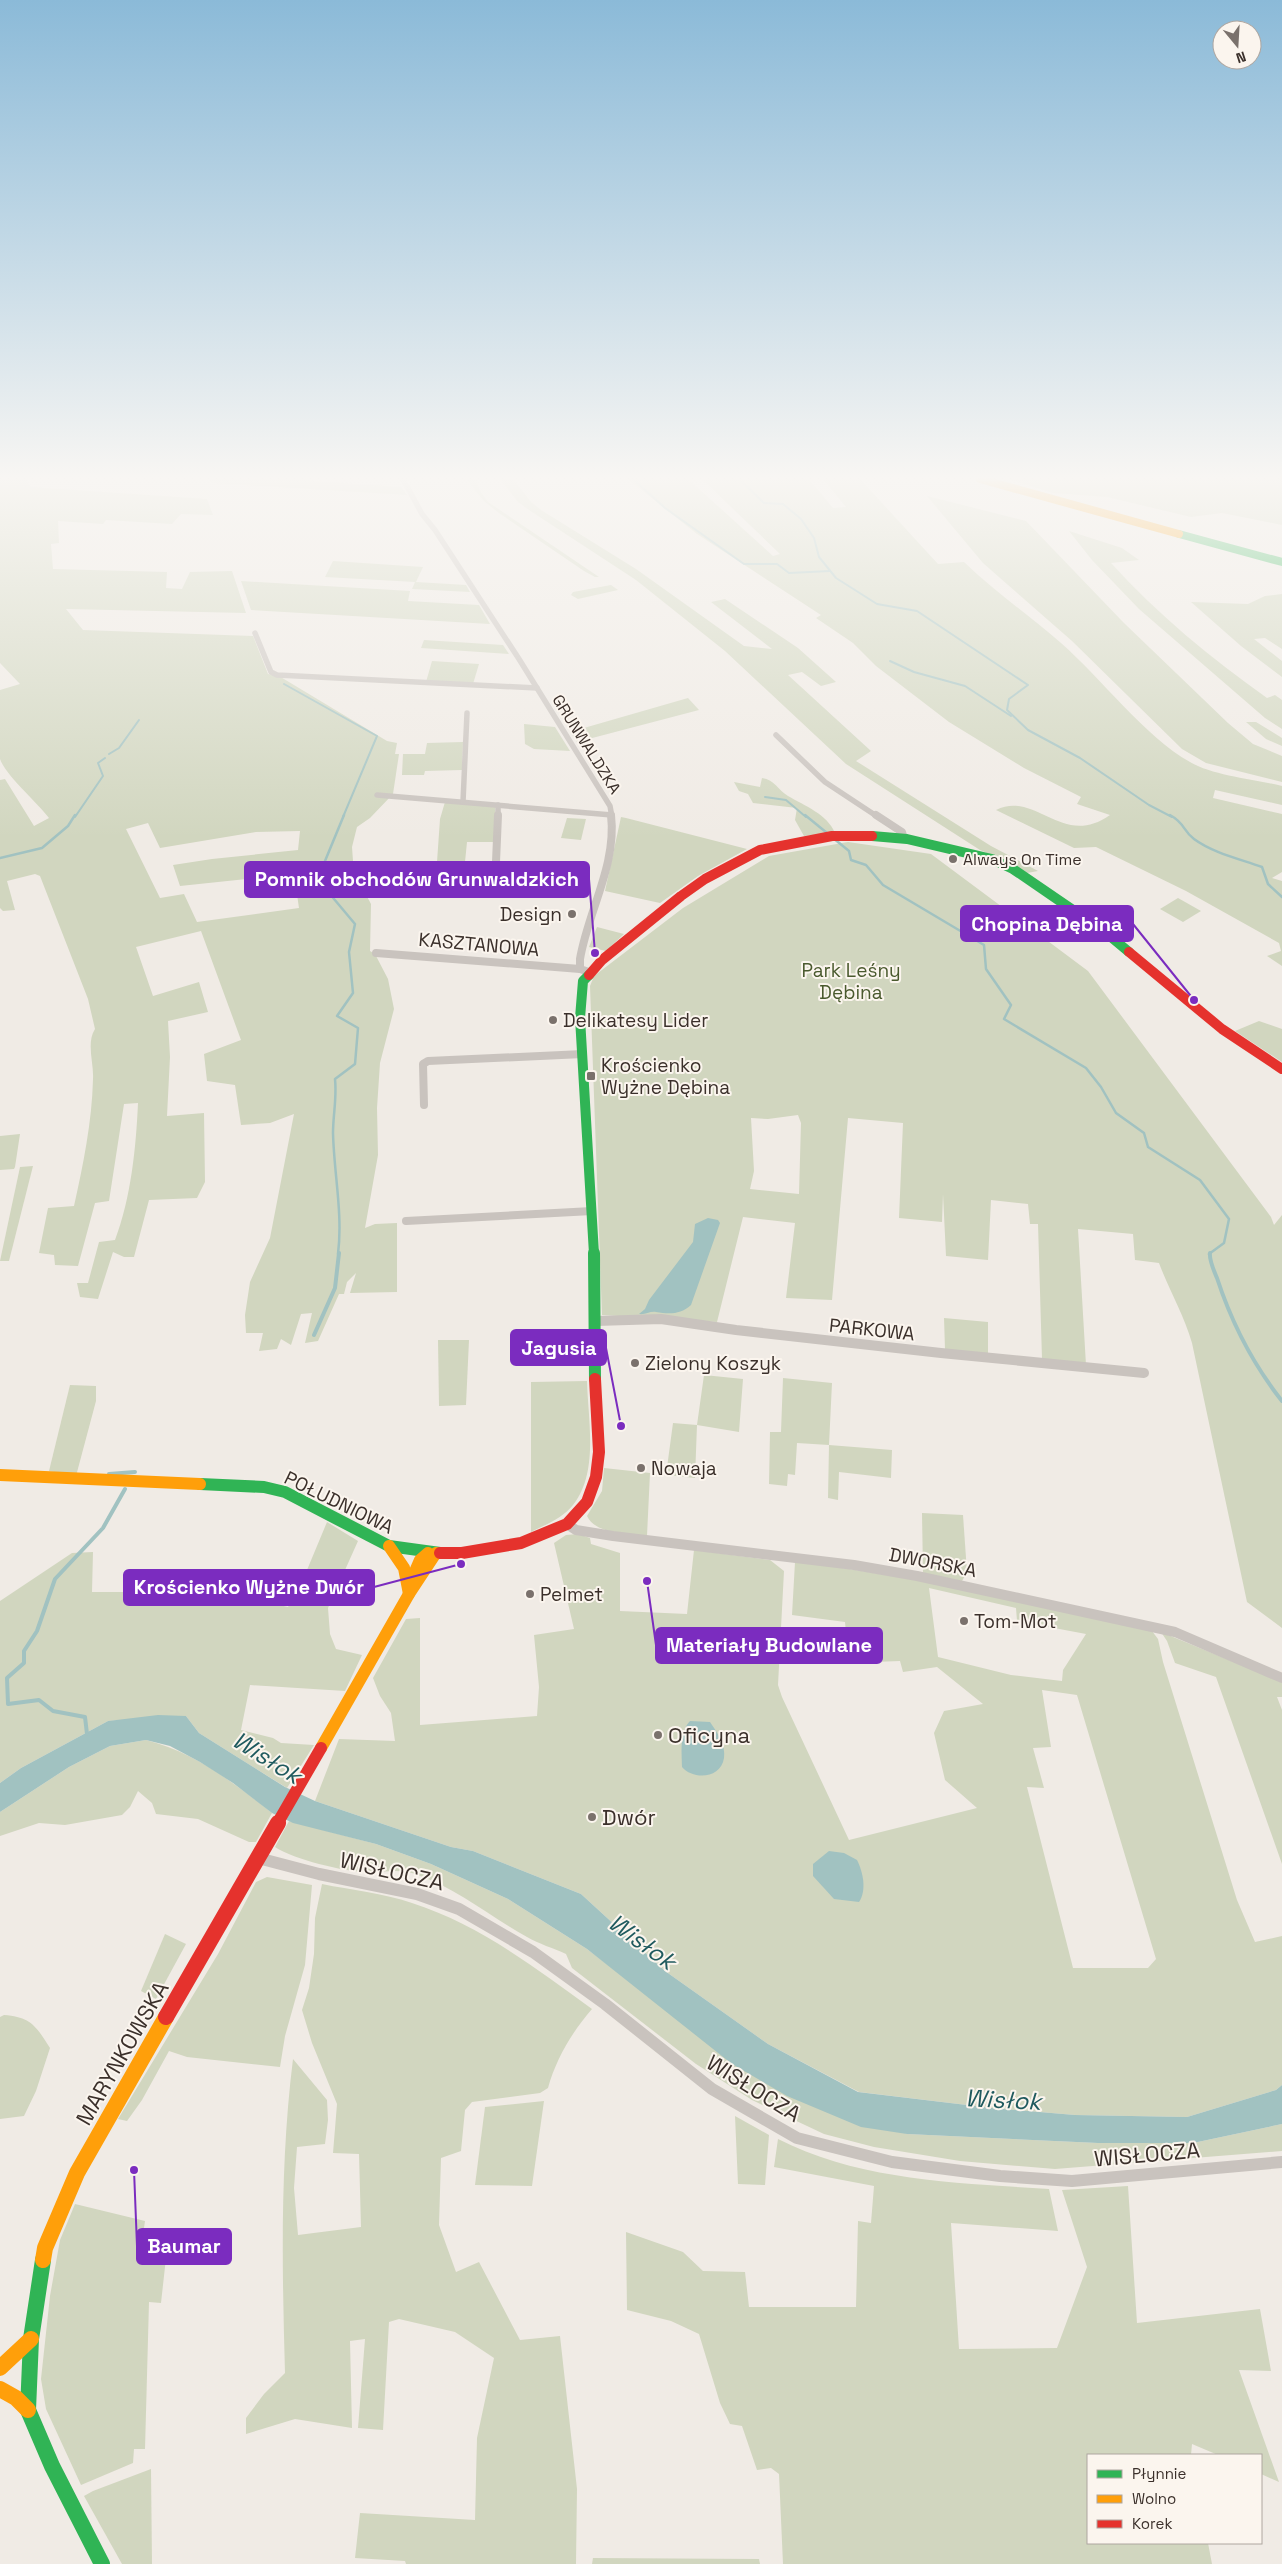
<svg xmlns="http://www.w3.org/2000/svg" width="1282" height="2564" viewBox="0 0 1282 2564" font-family="'Space Grotesk',sans-serif">
	<rect width="100%" height="100%" fill="#f0ebe5"/>
	<!-- green -->
	<g fill="#d1d6bf" fill-rule="evenodd">
		<path d="M0,479H25L31,487L207,499L213,515L181,514L172,524L106,520L103,524L58,521L59,543L51,544L53,569L167,572L166,588L182,589L190,572L232,571L246,613L66,609L83,630L253,636L268,674L279,676L387,741L397,743L395,754H399L393,794L370,818L357,827L352,847L353,861L357,869L356,876L371,904L370,951L375,954L388,979L394,1009L380,1063L377,1108L378,1155L365,1228L375,1224L397,1223V1292L350,1293L356,1273L347,1282L344,1294H339L318,1341L305,1343L312,1313L301,1314L291,1345L281,1339L277,1349L259,1351L263,1333H246L245,1315L250,1282L270,1238L294,1114L270,1123L241,1125L235,1085L207,1081L204,1054L241,1040L201,931L136,947L153,996L199,982L208,1012L168,1021L170,1057L167,1116L204,1113L205,1182L197,1198L149,1200L134,1257H124L113,1252L98,1299L80,1297L77,1283H88L99,1242L115,1240C131,1198 136,1148 138,1103L124,1104L109,1201L95,1203L78,1266L55,1265L54,1255L39,1253L48,1208L74,1206C83,1165 92,1122 93,1079C94,1063 86,1043 95,1029L88,999L40,876L35,874L7,881L15,910L3,911L0,908V780L5,779L34,826L49,818C38,803 6,776 0,759C0,749 0,704 0,690L20,684L0,663ZM148,823L160,848L256,832L300,831L298,850L212,859L173,865L180,886L294,874L299,908L197,922L184,894L160,898L126,829Z"/>
		<polygon points="210,479 285,479 401,487 407,495 212,483"/>
		<polygon points="466,479 476,479 480,491 488,502 599,577 595,577 584,571 499,513 484,501"/>
		<polygon points="500,479 513,479 531,502 541,510 636,569 744,646 772,649 711,602 725,599 798,648 836,682 821,686 802,672 788,675 871,751 856,761 991,846 1038,871 1027,873 1010,863 980,850 846,764 725,651 636,580 529,510 518,502"/>
		<path d="M628,479H688L773,556L780,554L702,479H809L833,508L846,507L823,479H860L938,564L964,562C995,592 1029,615 1061,643C1101,678 1145,737 1190,762C1214,776 1254,779 1282,786V805L1215,790L1213,798L1282,814V872L1272,878L1282,881V966L1267,956L1281,951L1279,943L1186,891L1096,847L1074,848L996,810C1036,790 1062,849 1110,815L1077,804L1081,797L1024,768L949,722L876,666L853,643L816,618L821,615L697,534Z"/>
		<polygon points="1008,479 1282,479 1282,525 1222,513 1191,517 1107,497 1053,493"/>
		<polygon points="927,496 1026,521 1124,623 1228,723 1253,744 1282,756 1282,782 1206,763 1182,749 1072,641 983,563"/>
		<path d="M1069,531L1122,548L1139,560L1111,563C1157,614 1211,658 1267,698L1275,695L1282,700V729L1265,718L1139,609L1092,560Z"/>
		<polygon points="333,561 423,567 416,582 466,585 470,592 412,589 415,582 325,577"/>
		<polygon points="241,581 410,591 408,601 479,605 490,624 251,610"/>
		<polygon points="611,585 618,590 578,599 571,595 573,592"/>
		<polygon points="1282,594 1282,649 1265,638 1254,639 1282,661 1282,677 1241,646 1191,602 1248,604 1265,596"/>
		<polygon points="424,640 503,645 509,654 421,648"/>
		<polygon points="432,661 479,664 473,684 426,682"/>
		<polygon points="688,698 699,710 577,742 570,732"/>
		<polygon points="1246,722 1256,722 1282,738 1282,746 1266,739"/>
		<polygon points="524,724 555,727 570,751 534,749 525,744"/>
		<polygon points="463,742 462,770 425,771 424,775 402,775 403,754 425,754 427,743"/>
		<path d="M762,778C775,780 778,790 788,796C805,806 827,814 835,833L804,836L795,820L797,808L753,803L748,794L739,791L734,782L760,787Z"/>
		<polygon points="445,802 495,807 495,842 467,842 465,862 437,862 440,819"/>
		<polygon points="621,817 626,818 747,849 698,876 660,903 605,891"/>
		<polygon points="567,818 586,819 581,840 561,838"/>
		<path d="M848,842L931,854L1088,971L1271,1217L1274,1225L1282,1215V1628L1247,1602L1192,1343C1184,1315 1169,1290 1159,1263L1135,1260L1133,1234L1078,1229L1086,1365L1042,1359L1038,1224H1030L1028,1204L991,1200L988,1260L946,1256L943,1194L942,1222L899,1218L903,1123L848,1118L832,1300L786,1298L795,1223L743,1217L717,1322L602,1315L590,986L594,976L683,908L769,856ZM798,1115L801,1123L799,1194L750,1189L754,1171L751,1118L768,1119Z"/>
		<polygon points="1178,898 1201,911 1183,922 1160,909"/>
		<polygon points="597,927 624,934 606,951 589,947"/>
		<polygon points="1259,1021 1282,1029 1282,1062 1235,1031"/>
		<polygon points="20,1134 15,1167 14,1169 0,1170 0,1136"/>
		<polygon points="33,1166 9,1261 0,1261 20,1167"/>
		<polygon points="944,1318 988,1322 988,1355 945,1349"/>
		<polygon points="438,1340 469,1340 466,1405 439,1406"/>
		<polygon points="704,1375 743,1379 739,1432 697,1425 695,1478 666,1475 673,1423 697,1425"/>
		<polygon points="783,1378 832,1383 829,1445 892,1450 891,1478 839,1472 838,1500 828,1498 829,1445 797,1443 795,1475 788,1474 787,1486 769,1484 770,1432 781,1432"/>
		<path d="M587,1381C588,1420 599,1472 573,1505C563,1518 545,1525 531,1532V1382Z"/>
		<polygon points="70,1385 96,1386 96,1401 76,1476 49,1471"/>
		<path d="M604,1468L650,1473L647,1536C629,1533 596,1535 587,1516L602,1491Z"/>
		<polygon points="922,1513 963,1515 967,1572 962,1581 923,1573"/>
		<polygon points="327,1522 358,1541 328,1608 330,1634 336,1649 362,1655 345,1691 250,1685 241,1730 273,1738 281,1743 314,1745 287,1788 199,1733 186,1716 108,1721 21,1768 0,1783 0,1601 72,1553 93,1552 92,1592 223,1592 288,1607 302,1582"/>
		<path d="M578,1534L590,1538L591,1544L620,1553V1611L687,1614L694,1550L770,1560L784,1571L778,1685L782,1697L849,1840L977,1808L945,1780L934,1733L944,1711L983,1704L937,1667L903,1672L900,1661L849,1663L845,1622L792,1615L795,1562C914,1575 1034,1605 1152,1631L1158,1639L1163,1662L1237,1900L1255,1942L1282,1936V2085L1276,2090L1187,2117L1075,2115L992,2108L859,2092L768,2044L665,1971L581,1894L473,1851L451,1847L315,1801L339,1739L395,1741L391,1713L380,1696L373,1678L406,1619L420,1618V1725L537,1716L539,1687L534,1635L574,1629L554,1543L566,1535ZM929,1588L1016,1608L1017,1621L1086,1634L1063,1670L1062,1681L1011,1675L938,1657ZM1042,1690L1077,1695L1156,1959L1148,1968H1073L1027,1787L1044,1788L1033,1748L1051,1747Z"/>
		<polygon points="1161,1632 1282,1682 1282,1697 1277,1697 1282,1710 1282,1864 1216,1677 1175,1663 1167,1641"/>
		<path d="M146,1740C194,1752 233,1782 272,1813L256,1842H249L198,1819L156,1814L152,1803L138,1791L130,1807L122,1815L65,1825L39,1823L0,1836V1812L69,1767L110,1746Z"/>
		<path d="M289,1821L376,1844L431,1864L508,1899L587,1949L642,1991L907,2134L1098,2143H1193L1282,2124V2151L1055,2169L960,2161L874,2147L824,2134L752,2100L696,2064L572,1968L566,1954C553,1948 539,1944 527,1937C489,1916 457,1888 415,1874C399,1868 382,1873 366,1872C342,1871 295,1860 275,1847Z"/>
		<polygon points="267,1877 312,1885 305,1965 285,2036 280,2067 187,2057 169,2051 142,2100 127,2121 118,2119 218,1954 256,1882"/>
		<path d="M322,1884C351,1890 383,1893 412,1903C478,1924 536,1968 592,2009C572,2032 556,2059 548,2088L540,2093L472,2102L465,2110L461,2151L441,2158L439,2225L456,2272L479,2262L520,2340L560,2336L577,2489L576,2564H406L405,2561L355,2558L360,2513L475,2520L477,2438L494,2358L455,2332L399,2319L389,2322L383,2430L358,2428L365,2339L350,2341L352,2428L295,2419L246,2434V2418L264,2394L285,2373C282,2268 280,2163 293,2059L327,2100L328,2120L325,2144L297,2147L294,2188L298,2235L361,2227L359,2154L333,2153L337,2104L312,2043L302,2010L309,1988L314,1954L315,1918Z"/>
		<polygon points="165,1934 186,1944 156,1999 141,1991"/>
		<path d="M4,2015C31,2017 36,2026 50,2048L36,2091L24,2116L0,2119V2017Z"/>
		<polygon points="544,2101 532,2186 475,2185 485,2107"/>
		<polygon points="735,2116 769,2135 765,2185 738,2184"/>
		<path d="M778,2139C860,2181 959,2183 1049,2189L1058,2231L951,2223L959,2349L1057,2348L1087,2267L1062,2190L1128,2186L1137,2323L1260,2309L1271,2371L1239,2370L1279,2482L1261,2474V2455H1218L1192,2444L1191,2455H1088V2543H1208L1212,2564H783L779,2474L771,2468L757,2470L742,2426L730,2424L720,2403L699,2334L671,2321L627,2310L626,2232L683,2252L703,2271L745,2272L749,2307H856L858,2221L871,2223L874,2186L774,2167Z"/>
		<polygon points="75,2204 145,2221 141,2249 160,2250 166,2258 161,2303 149,2302 145,2449 134,2449 133,2463 81,2485 46,2409 41,2379 50,2296 60,2240"/>
		<polygon points="151,2469 152,2564 122,2564 84,2496 93,2491"/>
		<polygon points="593,2558 759,2559 760,2564 592,2564"/>
	</g>
	<!-- water -->
	<g fill="#a1c2c1">
		<path d="M708,1218L718,1220L720,1223L691,1305C680,1315 669,1314 656,1312C650,1311 645,1315 639,1314L645,1309L649,1300L693,1242L695,1224Z"/>
		<polygon points="158,1715 186,1716 199,1733 285,1787 315,1801 451,1847 473,1851 581,1894 665,1971 768,2044 858,2092 992,2108 1075,2115 1187,2117 1276,2090 1282,2085 1282,2124 1193,2143 1098,2143 907,2134 861,2127 787,2096 732,2064 587,1949 508,1899 431,1864 376,1844 293,1823 272,1813 233,1783 200,1762 170,1746 146,1740 110,1746 69,1767 0,1812 0,1783 21,1768 108,1721"/>
		<path d="M690,1721L710,1722C717,1732 726,1745 724,1758C721,1779 693,1780 682,1767C682,1753 679,1732 690,1721Z"/>
		<path d="M829,1851L844,1853L857,1860C863,1872 867,1890 859,1902L834,1899L813,1876V1864Z"/>
	</g>
	<g fill="none" stroke-linecap="round" stroke-linejoin="round">
		<!-- stream-far2 -->
		<g stroke="#a1c2c1" stroke-width="2">
			<polyline points="633,479 665,508 744,564 777,564 789,573 830,571"/>
			<polyline points="739,479 764,503 783,504 801,519 814,538 819,557 836,578 877,604 917,611 1028,685 1009,699 1007,710 1028,730 1080,758 1149,805 1172,817"/>
			<polyline points="890,661 914,672 965,686 1011,716"/>
			<polyline points="284,684 377,736 343,817"/>
			<polyline points="109,754 119,748 139,720"/>
			<polyline points="765,797 786,800 806,817"/>
			<polyline points="75,817 103,776 98,763 105,758"/>
		</g>
		<!-- stream-far1 -->
		<g stroke="#a1c2c1" stroke-width="2.5">
			<polyline points="805,815 849,851 851,860 866,865 883,885 984,945 986,969 1011,1005 1004,1019 1086,1068 1101,1087 1116,1113 1144,1133 1148,1147 1200,1180 1229,1219 1224,1243 1209,1254"/>
			<path d="M1170,815C1185,823 1183,831 1194,839C1213,853 1240,859 1262,867L1268,884L1282,897"/>
			<polyline points="0,858 42,848 68,826 75,815"/>
			<path d="M338,1254C343,1214 334,1174 333,1133C333,1115 337,1098 335,1079L355,1064L358,1028L337,1016L353,993L349,952L355,924L329,893L348,890L325,861L344,815"/>
		</g>
		<!-- stream -->
		<g stroke="#a1c2c1" stroke-width="4">
			<path d="M1210,1253C1209,1260 1214,1271 1217,1278C1232,1324 1252,1363 1282,1401"/>
			<polyline points="314,1335 335,1288 339,1253"/>
			<polyline points="109,1474 135,1472"/>
			<polyline points="87,1734 85,1717 53,1711 39,1700 8,1704 7,1678 24,1663 24,1651 37,1631 55,1579 103,1528 125,1489"/>
		</g>
		<!-- street-far3 -->
		<g stroke="#c9c3be" stroke-width="5.5">
			<polyline points="403,479 422,514 435,530 519,659 610,806 612,817"/>
			<polyline points="255,633 271,672 277,675 537,688"/>
			<polyline points="776,735 825,782 878,817"/>
			<polyline points="377,795 612,815"/>
			<polyline points="463,802 467,713"/>
			<polyline points="498,817 498,805"/>
		</g>
		<!-- street-far2 -->
		<g stroke="#c9c3be" stroke-width="8">
			<polyline points="876,815 902,832 904,839"/>
			<polyline points="496,862 498,815"/>
			<polyline points="376,953 580,969"/>
			<path d="M589,972L580,969V959C588,911 617,865 611,815"/>
			<polyline points="424,1105 423,1064 428,1061 583,1054"/>
			<polyline points="406,1221 592,1211"/>
		</g>
		<!-- street-far1 -->
		<g stroke="#c9c3be" stroke-width="10">
			<polyline points="596,1321 661,1319 736,1330 941,1353 1144,1373"/>
			<polyline points="567,1524 576,1530 613,1536 854,1565 917,1576 1175,1632 1282,1678"/>
		</g>
		<!-- street -->
		<polyline stroke="#c9c3be" stroke-width="12" points="258,1858 319,1874 417,1894 459,1909 533,1952 605,2004 712,2089 797,2138 892,2162 1000,2176 1072,2181 1282,2162"/>
		<!-- fast-far3 -->
		<polyline stroke="#30b455" stroke-width="8" points="1179,534 1282,562"/>
		<!-- fast-far2 -->
		<g stroke="#30b455" stroke-width="10">
			<polyline points="872,836 907,839 992,859 1013,869 1105,932 1129,952"/>
			<polyline points="589,975 583,981 580,1018 594,1254"/>
		</g>
		<!-- fast-far1 -->
		<g stroke="#30b455" stroke-width="12">
			<polyline points="594,1253 595,1379"/>
			<polyline points="200,1484 264,1487 285,1492 389,1546 440,1553"/>
		</g>
		<!-- fast -->
		<polyline stroke="#30b455" stroke-width="16" points="43,2260 31,2339 28,2410 52,2466 102,2564"/>
		<!-- slow-far2 -->
		<polyline stroke="#ff9f0a" stroke-width="8" points="980,479 1179,534"/>
		<!-- slow-far1 -->
		<g stroke="#ff9f0a" stroke-width="12">
			<polyline points="0,1475 200,1484"/>
			<polyline points="389,1546 404,1568 409,1594"/>
			<polyline points="410,1583 420,1560 428,1553"/>
			<polyline points="321,1748 409,1594 436,1553"/>
		</g>
		<!-- slow -->
		<g stroke="#ff9f0a" stroke-width="16">
			<polyline points="43,2260 45,2248 77,2173 166,2017"/>
			<polyline points="0,2368 31,2339"/>
			<polyline points="0,2389 16,2398 28,2410"/>
		</g>
		<!-- jam-far2 -->
		<g stroke="#e5322d" stroke-width="10">
			<polyline points="1129,952 1222,1029 1282,1069"/>
			<polyline points="589,975 602,960 681,896 705,879 760,850 832,836 872,836"/>
		</g>
		<!-- jam-far1 -->
		<g stroke="#e5322d" stroke-width="12">
			<polyline points="440,1553 462,1553 521,1543 567,1524 587,1502 596,1477 599,1452 595,1379"/>
			<polyline points="277,1824 321,1748"/>
		</g>
		<!-- jam -->
		<polyline stroke="#e5322d" stroke-width="16" points="166,2017 278,1823"/>
	</g>
	<!-- sky -->
	<linearGradient id="sky" x2="0" y2="1"><stop stop-color="#8bbad8"/><stop offset="0.57" stop-color="#f8f6f3"/><stop offset="1" stop-color="#f8f6f3" stop-opacity="0"/></linearGradient>
	<rect width="1282" height="838" fill="url(#sky)"/>
	<!-- markers -->
	<g fill="#7a716c" stroke="#fbf5ee" stroke-width="2">
		<circle cx="953" cy="859" r="5"/>
		<circle cx="572" cy="914" r="5"/>
		<circle cx="553" cy="1020" r="5"/>
		<rect x="586" y="1071" width="10" height="10" rx="2.5"/>
		<circle cx="635" cy="1363" r="5"/>
		<circle cx="641" cy="1468" r="5"/>
		<circle cx="530" cy="1594" r="5"/>
		<circle cx="964" cy="1621" r="5"/>
		<circle cx="658" cy="1735" r="5"/>
		<circle cx="592" cy="1817" r="5"/>
	</g>
	<g text-anchor="middle" stroke-width="4" stroke-linejoin="round" paint-order="stroke">
		<!-- far-street labels -->
		<g font-size="16" fill="#3b302b" stroke="#fbf5ee">
			<text transform="translate(587 744) rotate(58)" y="6">GRUNWALDZKA</text>
		</g>
		<!-- far-poi labels -->
		<g font-size="16" fill="#3b302b" stroke="#fbf5ee" text-anchor="start">
			<text x="963" y="865">Always On Time</text>
		</g>
		<!-- poi labels -->
		<g font-size="19" fill="#3b302b" stroke="#fbf5ee" text-anchor="start">
			<text x="562" y="921" text-anchor="end">Design</text>
			<text x="563" y="1027">Delikatesy Lider</text>
			<text x="601" y="1072">Krościenko<tspan x="601" dy="22">Wyżne Dębina</tspan></text>
			<text x="645" y="1370">Zielony Koszyk</text>
			<text x="651" y="1475">Nowaja</text>
			<text x="540" y="1601">Pelmet</text>
			<text x="974" y="1628">Tom-Mot</text>
		</g>
		<!-- street labels -->
		<g font-size="19" fill="#3b302b" stroke="#fbf5ee">
			<text transform="translate(479 944) rotate(5)" y="7">KASZTANOWA</text>
			<text transform="translate(872 1329) rotate(6)" y="7">PARKOWA</text>
			<text transform="translate(339 1502) rotate(26)" y="7">POŁUDNIOWA</text>
			<text transform="translate(933 1562) rotate(11)" y="7">DWORSKA</text>
		</g>
		<!-- park labels -->
		<g font-size="19" fill="#4a5a2e" stroke="#fbf5ee">
			<text x="851" y="977">Park Leśny<tspan x="851" dy="22">Dębina</tspan></text>
		</g>
		<!-- near-poi labels -->
		<g font-size="22" fill="#3b302b" stroke="#fbf5ee" text-anchor="start">
			<text x="668" y="1743">Oficyna</text>
			<text x="602" y="1825">Dwór</text>
		</g>
		<!-- near-street labels -->
		<g font-size="22" fill="#3b302b" stroke="#fbf5ee">
			<text transform="translate(392 1871) rotate(13)" y="8">WISŁOCZA</text>
			<text transform="translate(122 2053) rotate(-60)" y="8">MARYNKOWSKA</text>
			<text transform="translate(754 2088) rotate(32)" y="8">WISŁOCZA</text>
			<text transform="translate(1147 2154) rotate(-5)" y="8">WISŁOCZA</text>
		</g>
		<!-- near-water labels -->
		<g font-size="24" font-style="italic" fill="#1f5a5e" stroke="#fbf5ee">
			<text transform="translate(267 1758) rotate(32)" y="8">Wisłok</text>
			<text transform="translate(642 1942) rotate(36)" y="8">Wisłok</text>
			<text transform="translate(1003 2100) rotate(3)" y="8">Wisłok</text>
		</g>
	</g>
	<!-- callouts -->
	<path fill="none" stroke="#7b2cbf" stroke-width="2" d="M595 953L589 879M1194 1000L1133 924M621 1426L606 1348M461 1564L374 1587M647 1581L656 1645M134 2170L137 2246"/>
	<g fill="#7b2cbf" stroke="#fbf5ee" stroke-width="2">
		<circle cx="595" cy="953" r="5"/>
		<circle cx="1194" cy="1000" r="5"/>
		<circle cx="621" cy="1426" r="5"/>
		<circle cx="461" cy="1564" r="5"/>
		<circle cx="647" cy="1581" r="5"/>
		<circle cx="134" cy="2170" r="5"/>
	</g>
	<g fill="#7b2cbf" stroke="#7b2cbf" stroke-width="2">
		<rect x="245" y="862" width="344" height="35" rx="5"/>
		<rect x="961" y="906" width="172" height="35" rx="5"/>
		<rect x="511" y="1330" width="95" height="35" rx="5"/>
		<rect x="124" y="1570" width="250" height="35" rx="5"/>
		<rect x="656" y="1628" width="226" height="35" rx="5"/>
		<rect x="137" y="2229" width="94" height="35" rx="5"/>
	</g>
	<g font-size="20" text-anchor="middle" font-weight="bold" fill="#fff">
		<text x="417" y="886">Pomnik obchodów Grunwaldzkich</text>
		<text x="1047" y="931">Chopina Dębina</text>
		<text x="559" y="1355">Jagusia</text>
		<text x="249" y="1594">Krościenko Wyżne Dwór</text>
		<text x="769" y="1652">Materiały Budowlane</text>
		<text x="184" y="2253">Baumar</text>
	</g>
	<!-- legend -->
	<rect x="1087" y="2454" width="175" height="90" fill="#fbf5ee" stroke="#aea6a0"/>
	<rect x="1097" y="2470" width="25" height="8" fill="#30b455" stroke="#aea6a0"/>
	<text x="1132" y="2479" font-size="15" fill="#3b302b">Płynnie</text>
	<rect x="1097" y="2495" width="25" height="8" fill="#ff9f0a" stroke="#aea6a0"/>
	<text x="1132" y="2504" font-size="15" fill="#3b302b">Wolno</text>
	<rect x="1097" y="2520" width="25" height="8" fill="#e5322d" stroke="#aea6a0"/>
	<text x="1132" y="2529" font-size="15" fill="#3b302b">Korek</text>
	<!-- north arrow -->
	<g transform="translate(1237 45) rotate(162)"><circle r="24" fill="#fbf5ee" stroke="#aea6a0"/>
	<path d="M0-4L9 19L0 12L-9 19Z" fill="#7a716c"/>
	<text y="-8" font-size="14" font-weight="bold" text-anchor="middle" fill="#3b302b">N</text>
	</g>
</svg>
